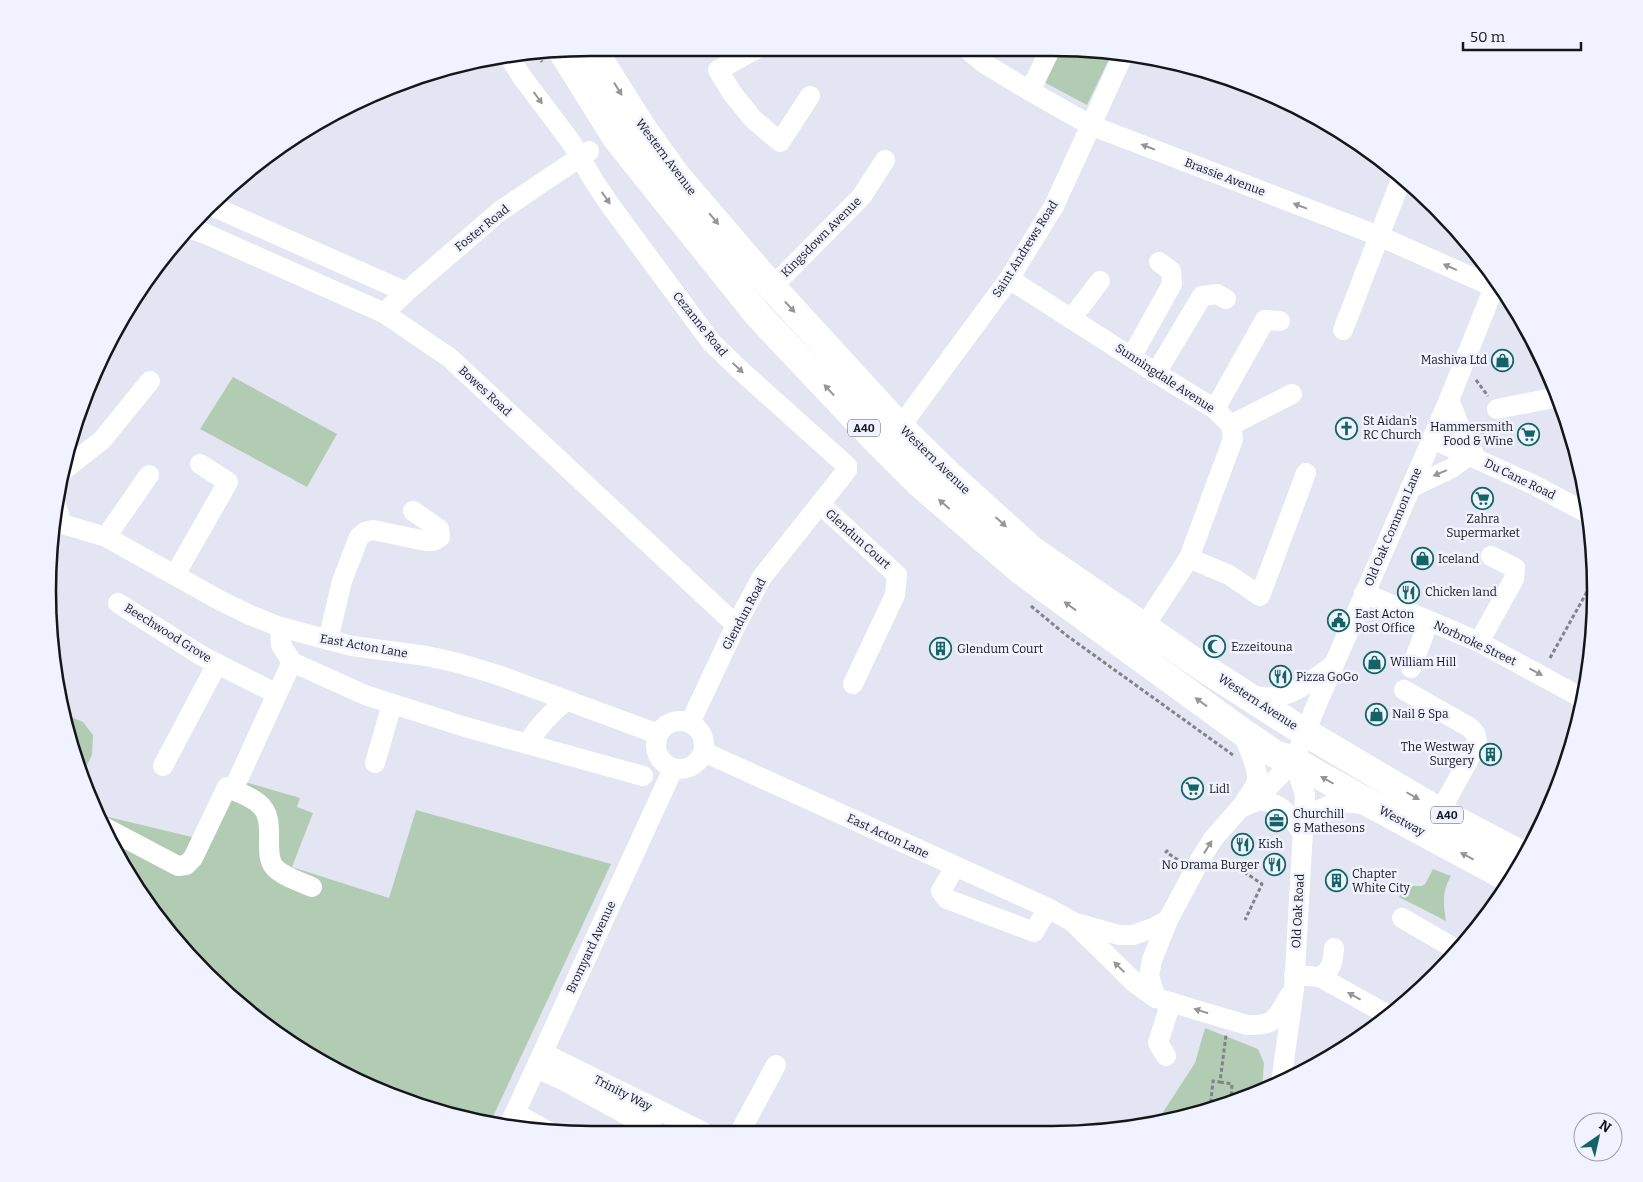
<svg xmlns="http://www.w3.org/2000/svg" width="1643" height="1182" viewBox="0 0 1643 1182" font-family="Bitter,serif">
	<rect width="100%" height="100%" fill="#e3e6f2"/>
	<!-- green -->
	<g fill="#b1ccb3">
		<polygon points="1056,48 1112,53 1087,105 1040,80"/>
		<polygon points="233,377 337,434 307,487 200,429"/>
		<polygon points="66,715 83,722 93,735 92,755 82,775"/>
		<polygon points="228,777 300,798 297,807 313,813 292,867 389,898 416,810 611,864 490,1123 451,1116 350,1078 260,1022 182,949 120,863 96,814 192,837"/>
		<path d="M1433,869L1451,876C1442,891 1443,904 1446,921L1399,897L1408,886H1422L1425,884Z"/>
		<polygon points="1205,1028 1258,1049 1264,1063 1262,1090 1193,1116 1156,1123 1195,1063"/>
	</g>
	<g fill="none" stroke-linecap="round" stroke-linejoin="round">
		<!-- path -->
		<g stroke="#81838b" stroke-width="3" stroke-dasharray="4 2.5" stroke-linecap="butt">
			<polyline points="538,55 542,62"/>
			<polyline points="1476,380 1488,396"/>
			<polyline points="1482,434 1489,422"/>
			<polyline points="1031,606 1066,635 1233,755"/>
			<polyline points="1550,658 1593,581"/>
			<polyline points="1168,850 1166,852 1181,862"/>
			<polyline points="1228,861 1262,884 1245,920"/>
			<polyline points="1220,1082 1232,1084 1231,1102"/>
			<polyline points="1210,1109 1213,1081 1220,1082 1226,1035"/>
		</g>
		<!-- minor -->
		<g stroke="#fff" stroke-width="20">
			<polyline points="758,48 718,70 732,93 753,119 780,142 810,96"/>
			<polyline points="966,48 985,64 1030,91 1090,125 1379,236 1494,287"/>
			<polyline points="510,58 522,77 571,142 594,181 610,205 711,342 739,369 847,466 847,470 762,577 736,625 690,723"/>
			<polyline points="1030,91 1051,48"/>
			<polyline points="212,206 406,292"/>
			<polyline points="188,228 206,234 384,313 450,358 736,625"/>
			<polyline points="1009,279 1156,373 1215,409 1231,425 1233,439 1189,558 1144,627"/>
			<polyline points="771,286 785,274 862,196 885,160"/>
			<polyline points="384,313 406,292 500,211 589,151"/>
			<polyline points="1071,319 1100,281"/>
			<polyline points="1343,330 1402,177"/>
			<polyline points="1132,356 1172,284 1171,271 1159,262"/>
			<polyline points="1156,373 1202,296 1217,294 1226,299"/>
			<polyline points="1449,400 1460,427 1476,458"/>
			<polyline points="1215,409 1265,320 1280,321"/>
			<polyline points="1497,409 1558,397"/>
			<polyline points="1231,425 1292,394"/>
			<polyline points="900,427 1009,279 1054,206 1123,55"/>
			<polyline points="1432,439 1534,485 1589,514"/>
			<polyline points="64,470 102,440 150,381"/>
			<polyline points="1410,488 1452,468 1468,456"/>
			<polyline points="820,504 897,575 895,595 853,684"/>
			<polyline points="56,505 62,524"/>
			<polyline points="52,524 62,524 106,537 221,601 250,615 280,627 352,646 427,656 458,663 498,675 658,734"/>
			<polyline points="106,537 149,475"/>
			<polyline points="1189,558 1229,575 1260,596 1306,473"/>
			<polyline points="175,575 228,482 200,464"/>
			<polyline points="1364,593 1479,642 1582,698"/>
			<polyline points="118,603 202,656 277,694 292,662"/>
			<polyline points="280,627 281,645 292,662 365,695 462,726 643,776"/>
			<polyline points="328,640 342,581 359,537 365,532 373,530 426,541 433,541 440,537 439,529 413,511"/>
			<polyline points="1479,642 1514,579 1515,568 1491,556"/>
			<polyline points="1411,668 1429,621"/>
			<path d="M1404,690L1469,727C1475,732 1477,735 1477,744L1440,812"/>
			<path d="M1248,694C1283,705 1305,686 1332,666"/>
			<circle cx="680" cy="745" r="24"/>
			<path d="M1241,731C1247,742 1258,768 1257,780C1256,787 1249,795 1245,801"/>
			<path d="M527,744C538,727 550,713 566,701"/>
			<polyline points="704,752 1048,908 1073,922 1119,935 1133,935 1153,928 1168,920"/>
			<polyline points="375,763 392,704"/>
			<polyline points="163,766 217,664"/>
			<polyline points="233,790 277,694"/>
			<path d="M1243,807C1248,805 1253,802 1258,801C1279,799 1291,818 1302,832"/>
			<path d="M102,826L178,866L186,865L193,858L227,787C237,792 250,796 258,803C279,819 261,854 275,868C284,877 301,882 312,887"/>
			<path d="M1302,832C1305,828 1307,822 1311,818C1324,801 1348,801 1367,805"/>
			<polyline points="955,867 941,891 947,899 1034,932 1048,908"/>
			<polyline points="1402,918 1457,950"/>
			<path d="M1074,923L1135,983L1156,998L1247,1025C1276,1026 1276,1018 1290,995"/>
			<polyline points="1294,975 1320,977 1388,1015"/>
			<path d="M1320,977C1332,970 1333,961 1334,948"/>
			<polyline points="1156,998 1149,976 1152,960 1168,920 1200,860 1213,839 1241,807 1269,786 1294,761 1316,706 1449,400 1496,282"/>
			<polyline points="543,1053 703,1132"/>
			<polyline points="1166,1056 1158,1043 1171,1002"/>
			<polyline points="536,1068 561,1079 653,1129"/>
			<polyline points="1281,1083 1294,989 1305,795 1294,761"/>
			<polyline points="515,1113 549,1132"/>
			<polyline points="509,1126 673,769"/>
			<polyline points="740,1132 776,1065"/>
		</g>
		<!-- highway -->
		<g stroke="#fff" stroke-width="28">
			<polyline points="592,48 643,129 676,175 771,286 900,427 946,472 1032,550 1204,668 1293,725 1440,812 1524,856"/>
			<polyline points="562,51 617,139 758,315 874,438 920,484 1020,570 1241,731 1275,754 1294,761 1356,796 1510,879"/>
		</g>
	</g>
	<!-- one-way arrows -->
	<defs><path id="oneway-solid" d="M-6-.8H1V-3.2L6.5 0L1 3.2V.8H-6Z" transform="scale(1.25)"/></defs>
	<g fill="#969698">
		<use href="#oneway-solid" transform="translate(618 89) rotate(58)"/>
		<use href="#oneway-solid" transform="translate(538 98) rotate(54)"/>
		<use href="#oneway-solid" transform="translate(1148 147) rotate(-159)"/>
		<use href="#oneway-solid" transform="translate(606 198) rotate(55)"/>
		<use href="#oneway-solid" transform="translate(1300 206) rotate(-159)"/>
		<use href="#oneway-solid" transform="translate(714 219) rotate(50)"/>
		<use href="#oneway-solid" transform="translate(1450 267) rotate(-156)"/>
		<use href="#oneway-solid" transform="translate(790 307) rotate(47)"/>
		<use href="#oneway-solid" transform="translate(738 368) rotate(43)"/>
		<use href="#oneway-solid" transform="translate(829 390) rotate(-133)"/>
		<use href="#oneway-solid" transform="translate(1440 473) rotate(157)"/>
		<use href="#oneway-solid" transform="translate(944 504) rotate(-139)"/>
		<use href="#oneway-solid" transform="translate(1001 522) rotate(42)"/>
		<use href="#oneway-solid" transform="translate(1070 606) rotate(-144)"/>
		<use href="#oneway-solid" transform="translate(1536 672) rotate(28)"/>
		<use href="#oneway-solid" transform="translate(1201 702) rotate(-144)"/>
		<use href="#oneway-solid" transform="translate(1327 780) rotate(-150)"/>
		<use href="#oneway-solid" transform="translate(1413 796) rotate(30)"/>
		<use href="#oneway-solid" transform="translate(1208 847) rotate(-58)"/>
		<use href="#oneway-solid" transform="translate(1467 856) rotate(-152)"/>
		<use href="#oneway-solid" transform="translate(1119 967) rotate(-136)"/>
		<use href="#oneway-solid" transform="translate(1354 996) rotate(-151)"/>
		<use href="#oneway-solid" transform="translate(1201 1011) rotate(-163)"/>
	</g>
	<!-- icons -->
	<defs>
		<symbol id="shop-ring" viewBox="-11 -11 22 22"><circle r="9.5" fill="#f0f3ff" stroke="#146466" stroke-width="1.5"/><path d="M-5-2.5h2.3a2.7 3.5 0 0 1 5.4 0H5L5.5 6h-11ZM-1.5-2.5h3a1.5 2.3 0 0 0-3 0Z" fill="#146466"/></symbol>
		<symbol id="church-ring" viewBox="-11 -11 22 22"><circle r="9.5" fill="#f0f3ff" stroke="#146466" stroke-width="1.5"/><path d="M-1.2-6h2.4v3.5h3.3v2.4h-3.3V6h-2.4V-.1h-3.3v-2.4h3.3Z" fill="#146466"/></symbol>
		<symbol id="supermarket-ring" viewBox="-11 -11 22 22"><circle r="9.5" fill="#f0f3ff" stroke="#146466" stroke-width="1.5"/><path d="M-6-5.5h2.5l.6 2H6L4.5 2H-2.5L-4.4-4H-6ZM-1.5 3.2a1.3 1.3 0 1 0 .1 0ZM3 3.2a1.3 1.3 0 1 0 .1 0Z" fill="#146466"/></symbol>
		<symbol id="restaurant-ring" viewBox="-11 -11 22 22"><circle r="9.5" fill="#f0f3ff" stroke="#146466" stroke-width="1.5"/><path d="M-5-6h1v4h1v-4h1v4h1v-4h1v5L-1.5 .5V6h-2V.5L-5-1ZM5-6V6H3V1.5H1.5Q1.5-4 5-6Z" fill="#146466"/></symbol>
		<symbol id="civic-ring" viewBox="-11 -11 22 22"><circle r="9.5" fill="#f0f3ff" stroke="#146466" stroke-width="1.5"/><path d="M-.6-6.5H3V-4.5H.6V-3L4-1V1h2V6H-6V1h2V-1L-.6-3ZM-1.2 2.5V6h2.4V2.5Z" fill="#146466"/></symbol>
		<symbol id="mosque-ring" viewBox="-11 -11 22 22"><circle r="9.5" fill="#f0f3ff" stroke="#146466" stroke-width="1.5"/><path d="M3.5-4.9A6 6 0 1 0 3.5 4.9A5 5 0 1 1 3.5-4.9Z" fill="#146466"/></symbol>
		<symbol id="building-ring" viewBox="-11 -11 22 22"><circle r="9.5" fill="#f0f3ff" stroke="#146466" stroke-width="1.5"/><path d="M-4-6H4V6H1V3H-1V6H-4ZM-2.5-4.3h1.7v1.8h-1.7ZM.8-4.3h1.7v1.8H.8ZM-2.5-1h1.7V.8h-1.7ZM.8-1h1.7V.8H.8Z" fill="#146466"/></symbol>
		<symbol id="office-ring" viewBox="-11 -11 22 22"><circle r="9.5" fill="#f0f3ff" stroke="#146466" stroke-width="1.5"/><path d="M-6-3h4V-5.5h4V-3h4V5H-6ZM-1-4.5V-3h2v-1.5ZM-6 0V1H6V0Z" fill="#146466"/></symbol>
	</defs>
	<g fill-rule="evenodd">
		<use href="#shop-ring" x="1490" y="348" width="25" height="25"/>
		<use href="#church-ring" x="1334" y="416" width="25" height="25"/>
		<use href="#supermarket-ring" x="1516" y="422" width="25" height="25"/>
		<use href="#supermarket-ring" x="1470" y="486" width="25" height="25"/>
		<use href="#shop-ring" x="1410" y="546" width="25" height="25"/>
		<use href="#restaurant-ring" x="1396" y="580" width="25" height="25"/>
		<use href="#civic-ring" x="1326" y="608" width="25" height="25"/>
		<use href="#mosque-ring" x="1202" y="634" width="25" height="25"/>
		<use href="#building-ring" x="928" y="636" width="25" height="25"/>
		<use href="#shop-ring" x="1362" y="650" width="25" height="25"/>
		<use href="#restaurant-ring" x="1268" y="664" width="25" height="25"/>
		<use href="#shop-ring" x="1364" y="702" width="25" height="25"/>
		<use href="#building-ring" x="1478" y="742" width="25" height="25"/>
		<use href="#supermarket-ring" x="1180" y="776" width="25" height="25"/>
		<use href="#office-ring" x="1264" y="808" width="25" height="25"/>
		<use href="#restaurant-ring" x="1230" y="832" width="25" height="25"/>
		<use href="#restaurant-ring" x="1262" y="852" width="25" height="25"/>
		<use href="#building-ring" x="1324" y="868" width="25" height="25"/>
	</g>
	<g text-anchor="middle" stroke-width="5" stroke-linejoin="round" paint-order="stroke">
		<!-- shield labels -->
		<g fill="#f0f3ff" stroke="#57585f" stroke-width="1">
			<rect x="848" y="419.5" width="32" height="17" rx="4"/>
			<rect x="1431" y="806.5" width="32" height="17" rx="4"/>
		</g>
		<g font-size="11" font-weight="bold" fill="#15161a">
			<text x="864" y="432">A40</text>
			<text x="1447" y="819">A40</text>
		</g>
		<!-- street labels -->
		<g font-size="12" fill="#15161a" stroke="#f0f3ff">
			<text transform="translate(666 157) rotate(53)" y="4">Western Avenue</text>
			<text transform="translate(1225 177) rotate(21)" y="4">Brassie Avenue</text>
			<text transform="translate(482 228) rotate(-39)" y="4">Foster Road</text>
			<text transform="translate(821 237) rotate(-45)" y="4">Kingsdown Avenue</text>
			<text transform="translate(1025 249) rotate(-58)" y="4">Saint Andrews Road</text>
			<text transform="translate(700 324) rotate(51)" y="4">Cezanne Road</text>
			<text transform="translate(1165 378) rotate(33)" y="4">Sunningdale Avenue</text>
			<text transform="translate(485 391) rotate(43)" y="4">Bowes Road</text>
			<text transform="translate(935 460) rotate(44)" y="4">Western Avenue</text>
			<text transform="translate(1520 479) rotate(26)" y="4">Du Cane Road</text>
			<text transform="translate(1393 527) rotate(-67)" y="4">Old Oak Common Lane</text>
			<text transform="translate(858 539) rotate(42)" y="4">Glendun Court</text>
			<text transform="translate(744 614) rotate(-62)" y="4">Glendun Road</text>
			<text transform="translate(168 633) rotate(32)" y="4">Beechwood Grove</text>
			<text transform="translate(1475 643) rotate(25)" y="4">Norbroke Street</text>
			<text transform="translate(364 646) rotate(10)" y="4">East Acton Lane</text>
			<text transform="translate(1258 702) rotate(33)" y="4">Western Avenue</text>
			<text transform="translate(1402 821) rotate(28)" y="4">Westway</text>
			<text transform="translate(888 836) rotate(25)" y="4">East Acton Lane</text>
			<text transform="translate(1298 911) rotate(-87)" y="4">Old Oak Road</text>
			<text transform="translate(591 947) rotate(-65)" y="4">Bromyard Avenue</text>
			<text transform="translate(623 1093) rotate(27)" y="4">Trinity Way</text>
		</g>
		<!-- poi labels -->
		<g font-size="12" fill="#15161a" stroke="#f0f3ff" text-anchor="start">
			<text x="1487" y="364" text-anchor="end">Mashiva Ltd</text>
			<text x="1363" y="425">St Aidan's<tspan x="1363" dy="14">RC Church</tspan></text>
			<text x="1513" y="431" text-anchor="end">Hammersmith<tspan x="1513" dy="14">Food &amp; Wine</tspan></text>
			<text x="1483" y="523" text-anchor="middle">Zahra<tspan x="1483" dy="14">Supermarket</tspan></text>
			<text x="1438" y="563">Iceland</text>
			<text x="1425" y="596">Chicken land</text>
			<text x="1355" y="618">East Acton<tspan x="1355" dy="14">Post Office</tspan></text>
			<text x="1231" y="651">Ezzeitouna</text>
			<text x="957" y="653">Glendum Court</text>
			<text x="1390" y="666">William Hill</text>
			<text x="1296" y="681">Pizza GoGo</text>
			<text x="1392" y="718">Nail &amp; Spa</text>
			<text x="1474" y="751" text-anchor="end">The Westway<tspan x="1474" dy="14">Surgery</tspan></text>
			<text x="1209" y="793">Lidl</text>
			<text x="1293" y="818">Churchill<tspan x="1293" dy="14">&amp; Mathesons</tspan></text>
			<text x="1258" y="848">Kish</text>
			<text x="1259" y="869" text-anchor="end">No Drama Burger</text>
			<text x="1352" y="878">Chapter<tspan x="1352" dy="14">White City</tspan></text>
		</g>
	</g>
	<!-- crop -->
	<path d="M0 0H1643V1182H0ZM591 56H1052A535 535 0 0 1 1587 591V591A535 535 0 0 1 1052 1126H591A535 535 0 0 1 56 591V591A535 535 0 0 1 591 56Z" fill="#f0f3ff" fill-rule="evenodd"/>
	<path fill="none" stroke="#15161a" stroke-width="2.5" d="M591 56H1052A535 535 0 0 1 1587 591V591A535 535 0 0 1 1052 1126H591A535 535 0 0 1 56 591V591A535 535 0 0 1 591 56Z"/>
	<!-- north arrow -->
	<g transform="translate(1598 1137) rotate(34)"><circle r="24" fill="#f0f3ff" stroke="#989ba3"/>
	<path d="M0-4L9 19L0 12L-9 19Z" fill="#146466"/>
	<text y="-8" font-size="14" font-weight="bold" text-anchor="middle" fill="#15161a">N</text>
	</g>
	<!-- scale -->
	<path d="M1463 42v8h118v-8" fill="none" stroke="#15161a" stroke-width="2.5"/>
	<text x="1470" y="42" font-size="15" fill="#15161a" stroke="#f0f3ff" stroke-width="4" paint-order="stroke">50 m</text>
</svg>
